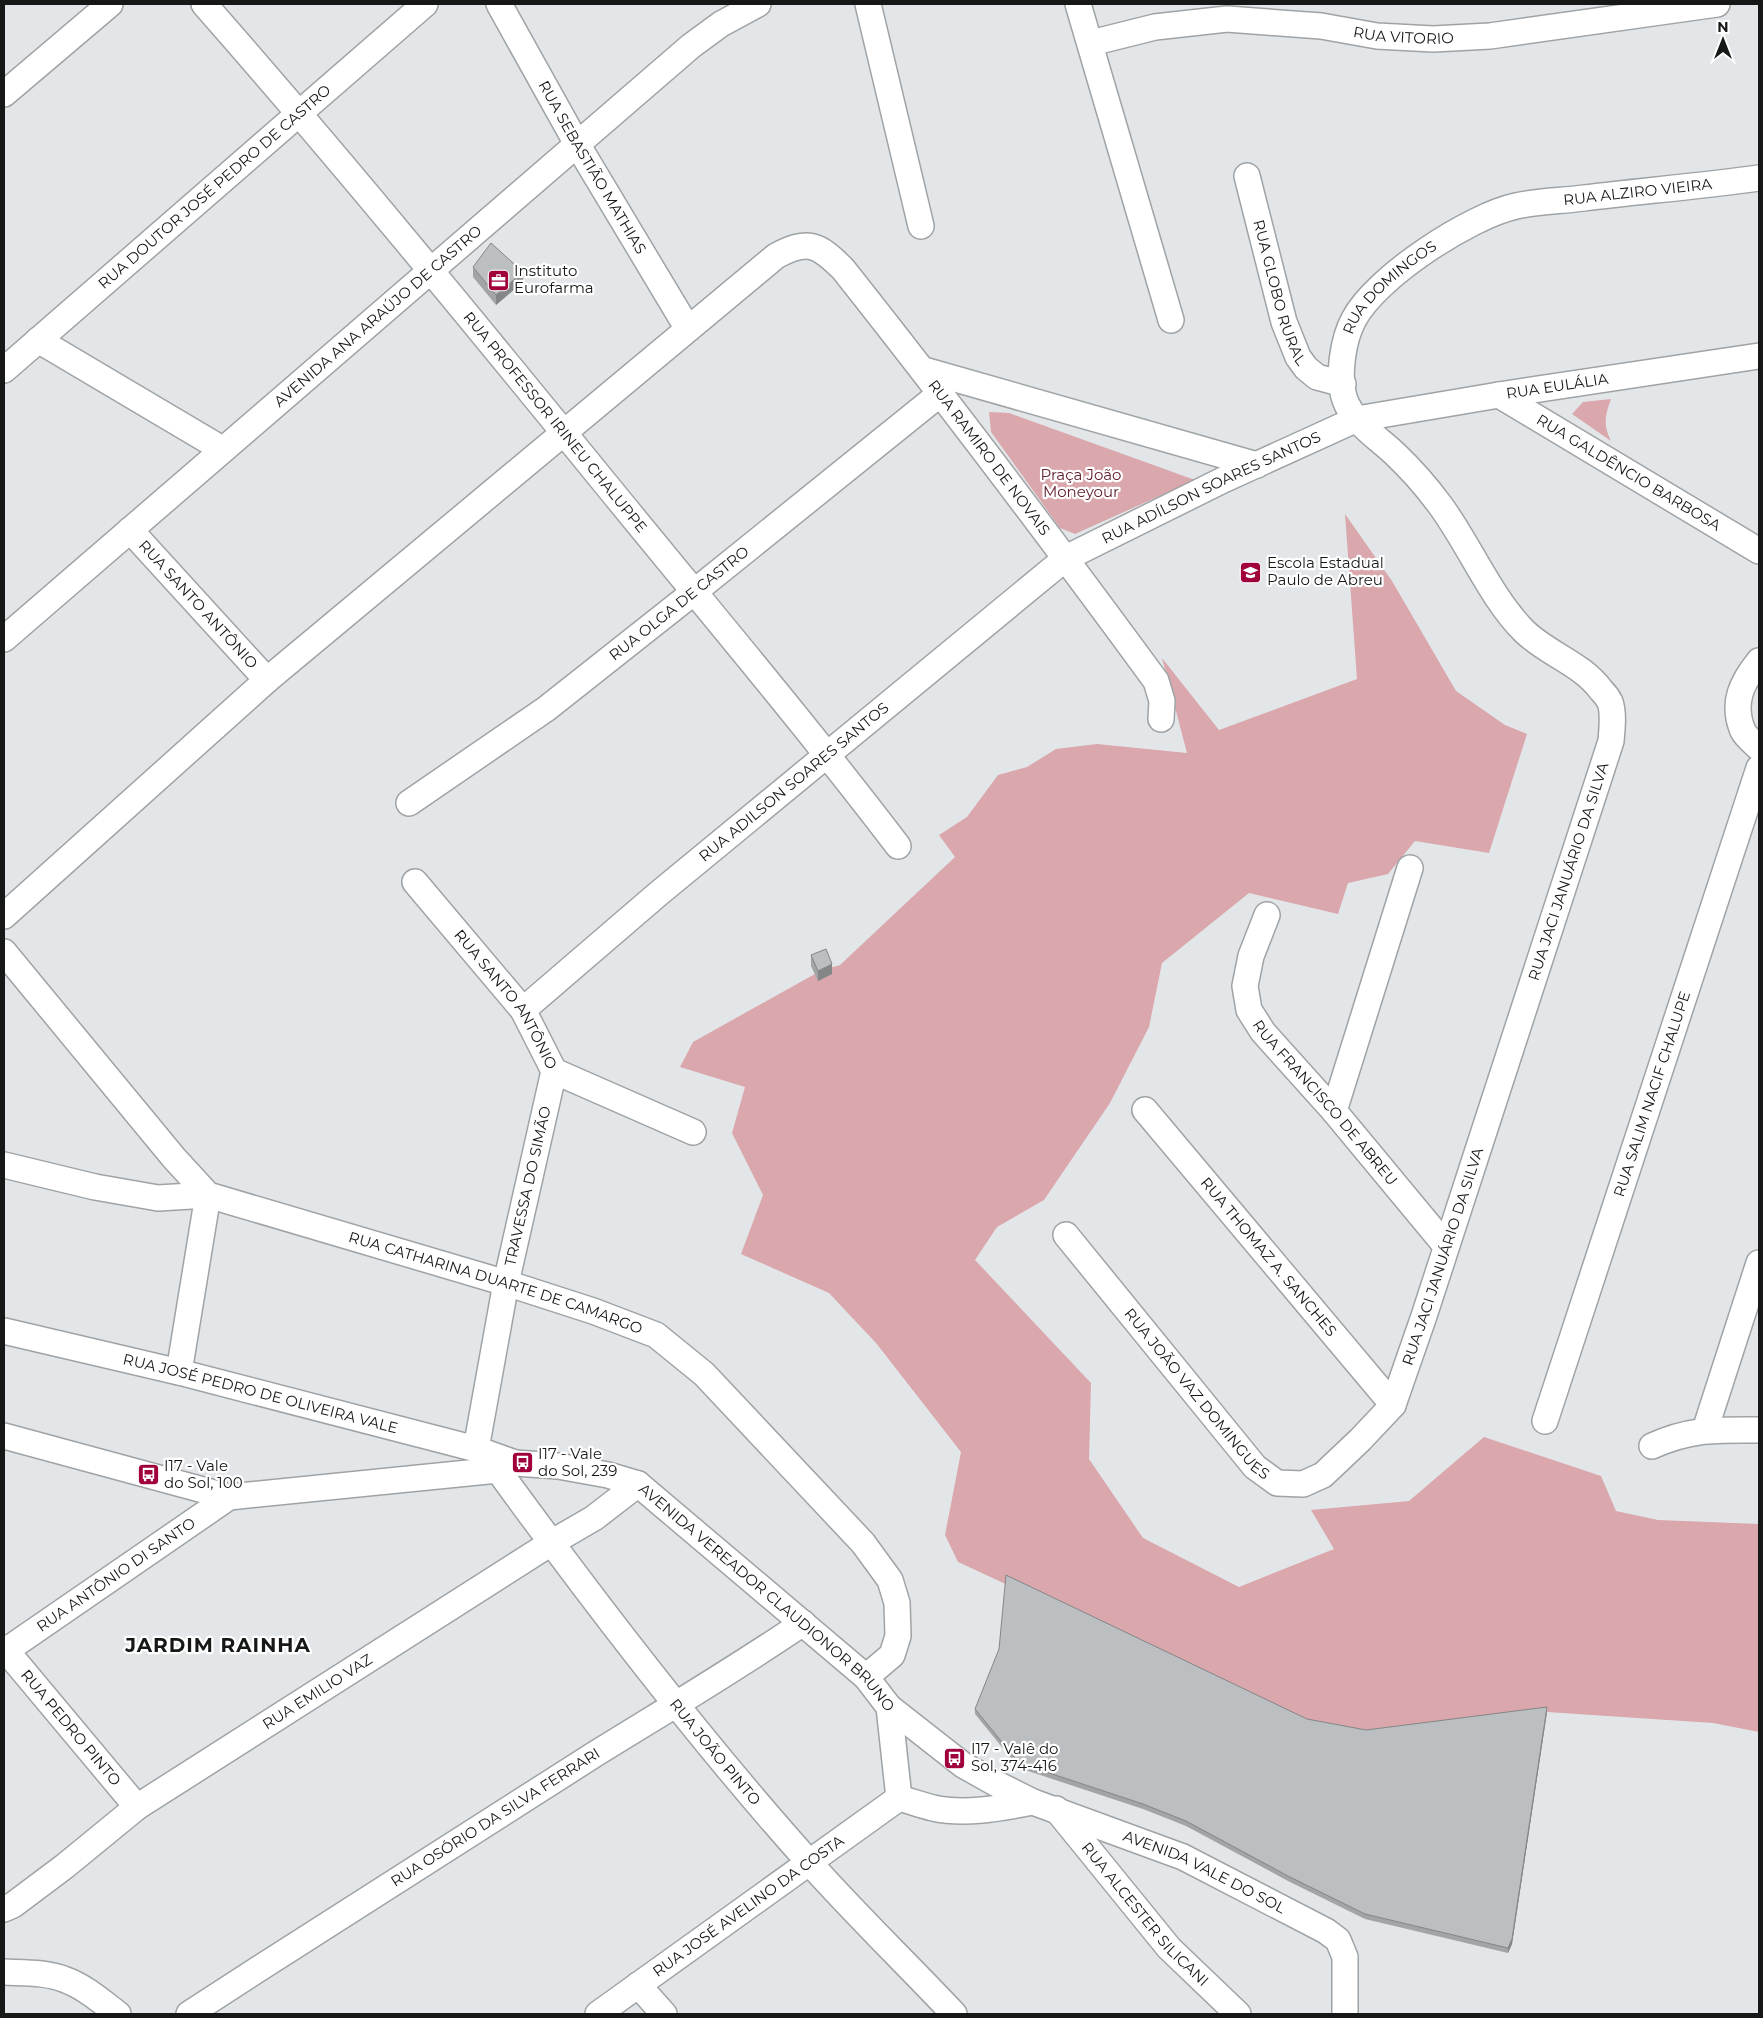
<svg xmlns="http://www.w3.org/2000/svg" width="1763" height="2018" viewBox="0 0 1763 2018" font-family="Montserrat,sans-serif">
	<rect width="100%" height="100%" fill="#e3e6e9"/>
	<!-- green -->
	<g fill="#d9a7ac">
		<path d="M1611,399C1605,416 1603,424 1611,441L1572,414L1583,402Z"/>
		<polygon points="989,412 1009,413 1195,480 1075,534 1060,528 991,432"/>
		<polygon points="1345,514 1392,581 1456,691 1505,725 1527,734 1489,853 1415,841 1388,874 1348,883 1338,914 1249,893 1162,963 1149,1027 1110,1103 1044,1200 997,1227 975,1260 1091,1383 1089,1459 1143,1538 1239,1587 1334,1549 1311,1510 1409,1501 1484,1437 1601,1476 1616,1511 1658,1520 1759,1524 1759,1732 1713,1723 1547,1712 1366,1735 1307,1724 958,1562 945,1535 961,1452 876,1343 829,1293 741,1254 763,1195 732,1133 745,1087 680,1067 693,1042 822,970 840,965 955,857 939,835 967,817 998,775 1027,767 1056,749 1097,744 1187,753 1162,658 1219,730 1357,679"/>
	</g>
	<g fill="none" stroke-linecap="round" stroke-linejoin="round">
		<defs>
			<g id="minor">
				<path id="s1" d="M204,4C343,162 476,325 609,488C706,607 805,724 898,846"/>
				<path id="s2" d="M499,4L577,144L688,329"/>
				<polyline points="868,4 921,226"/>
				<polyline points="1078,4 1171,320"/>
				<path id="s3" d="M1091,43L1155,27L1227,19L1321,26L1377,36L1433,39L1490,36L1717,4"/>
				<polyline points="4,94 110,4"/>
				<path id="s4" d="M1247,176L1284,322L1298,357L1306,368L1317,377L1343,384"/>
				<polyline points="38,340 222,449"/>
				<path id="s5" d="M4,370L425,4"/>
				<polyline points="924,370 1257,465"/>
				<path id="s6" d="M1499,395L1759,551"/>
				<path id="s7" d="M130,530L267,680"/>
				<path id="s8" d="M4,639L691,46L721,24L758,4"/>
				<path d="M1759,661C1742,682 1731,703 1743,731C1746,737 1754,743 1759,748"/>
				<path id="s9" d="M409,803L546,709L694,592L941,393"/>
				<path id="s10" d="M415,882L523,1010L554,1071L693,1132"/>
				<path id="s11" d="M1267,915L1251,956L1245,986L1249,1010L1263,1032L1334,1111L1446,1246"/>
				<path id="s12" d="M4,916L267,680L776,256C808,239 818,244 843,269C950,404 1054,542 1156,681L1162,701L1161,719"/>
				<path id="s13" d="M4,952L174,1158L208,1195L506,1283L593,1311L656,1335L704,1374L863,1543L890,1580L897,1603L898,1636L892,1655L866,1677"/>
				<path id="s14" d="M523,1010L658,894L1066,558L1223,480L1357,419L1499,395L1759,356"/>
				<path id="s15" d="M1145,1110L1393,1405"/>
				<polyline points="1334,1111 1410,868"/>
				<polyline points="4,1165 95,1187 158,1198 208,1195"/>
				<path id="s16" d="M1066,1235L1255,1467L1277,1483L1303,1484L1323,1475L1360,1440L1393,1405L1424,1316L1611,741C1612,729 1614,713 1610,702C1608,698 1604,693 1601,690C1581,663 1547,654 1524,631C1490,597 1469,544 1440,505C1426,486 1411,469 1394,453C1378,438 1353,422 1345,400C1337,377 1343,339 1354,319C1376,277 1470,216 1516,206C1538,201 1562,201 1584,198C1642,191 1701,186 1759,178"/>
				<path id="s17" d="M4,1331L179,1372L476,1449L515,1463"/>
				<polyline points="179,1372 208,1195"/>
				<path id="s18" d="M1545,1421L1759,768"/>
				<polyline points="1705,1430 1759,1263"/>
				<path id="s19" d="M4,1436L229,1497L498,1470L515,1463L558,1466L608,1475L638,1484L866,1677L889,1707L963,1765L997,1784L1033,1802L1183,1857L1326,1931L1338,1940L1345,1957V2014"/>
				<path d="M1652,1446C1691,1428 1718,1430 1759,1430"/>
				<path id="s20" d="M476,1449L506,1283L554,1071"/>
				<path id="s21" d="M498,1470C596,1605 697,1737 808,1861C855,1914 906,1963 954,2014"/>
				<path id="s22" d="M4,1648L137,1807"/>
				<path id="s23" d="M4,1652L229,1497"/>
				<polyline points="889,1707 899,1798"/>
				<path id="s24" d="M1056,1809L1169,1948L1238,2014"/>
				<path id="s25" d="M4,1909L13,1905L65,1866L137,1807L551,1543L594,1518L638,1484"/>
				<path d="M4,1972C24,1973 47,1972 66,1980C85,1987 102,2002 118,2014"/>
				<polyline points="638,1985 664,2014"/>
				<path id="s26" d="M189,2014C323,1927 458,1841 592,1756C663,1712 734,1670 803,1623"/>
				<path id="s27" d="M598,2014L899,1798C910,1801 921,1805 933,1808C965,1815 1001,1808 1033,1802"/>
			</g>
		</defs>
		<!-- minor casing -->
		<use href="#minor" stroke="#9fa3a5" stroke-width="28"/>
		<!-- minor -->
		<use href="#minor" stroke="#fff" stroke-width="25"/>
	</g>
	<!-- wall -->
	<g fill="#a2a4a6">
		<polygon points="473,267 523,282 496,305 473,277"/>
		<polygon points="811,955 832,974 818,981 811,966"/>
		<polygon points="975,1709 1366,1730 1547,1712 1512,1944 1508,1953 1365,1919 1288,1881 1186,1826 1143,1809 1019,1768 975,1714"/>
	</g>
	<!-- shaded-wall -->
	<g fill="#848687">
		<polygon points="523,272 523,282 496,305 496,295"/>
		<polygon points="832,964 832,974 818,981 818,971"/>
		<polygon points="1547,1707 1547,1712 1512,1944 1508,1953 1508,1948"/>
	</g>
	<!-- building -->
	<g fill="#bcbfc1" stroke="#848687">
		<polygon points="491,243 523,272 496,295 473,267"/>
		<polygon points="826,949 832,964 818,971 811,955"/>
		<polygon points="1006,1575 1307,1719 1366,1730 1547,1707 1512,1939 1508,1948 1365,1914 1288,1876 1186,1821 1143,1804 1019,1763 975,1709 999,1649"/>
	</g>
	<!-- icons -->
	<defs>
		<symbol id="office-square" viewBox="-11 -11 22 22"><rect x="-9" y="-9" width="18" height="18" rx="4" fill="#a0013d" stroke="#fff"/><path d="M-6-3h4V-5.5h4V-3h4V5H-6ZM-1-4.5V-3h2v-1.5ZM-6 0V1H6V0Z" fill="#fff"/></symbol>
		<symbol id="school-square" viewBox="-11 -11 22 22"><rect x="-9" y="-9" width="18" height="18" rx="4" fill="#a0013d" stroke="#fff"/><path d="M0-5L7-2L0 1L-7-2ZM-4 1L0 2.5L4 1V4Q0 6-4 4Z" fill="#fff"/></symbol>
		<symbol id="bus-square" viewBox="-11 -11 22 22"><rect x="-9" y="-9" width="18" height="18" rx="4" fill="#a0013d" stroke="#fff"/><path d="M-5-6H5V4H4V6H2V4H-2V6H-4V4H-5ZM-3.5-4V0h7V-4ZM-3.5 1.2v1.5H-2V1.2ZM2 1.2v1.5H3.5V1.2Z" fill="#fff"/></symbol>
	</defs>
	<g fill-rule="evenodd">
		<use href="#office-square" x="486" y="268" width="25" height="25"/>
		<use href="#school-square" x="1238" y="560" width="25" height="25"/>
		<use href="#bus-square" x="510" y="1450" width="25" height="25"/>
		<use href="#bus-square" x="136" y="1462" width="25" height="25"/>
		<use href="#bus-square" x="942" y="1746" width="25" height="25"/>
	</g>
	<g text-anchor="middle" stroke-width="4.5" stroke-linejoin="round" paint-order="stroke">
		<!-- street labels -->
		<g font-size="15" fill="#161717" stroke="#fff">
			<text dy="5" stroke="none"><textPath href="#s3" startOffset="316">RUA VITORIO</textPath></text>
			<text dy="5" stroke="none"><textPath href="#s2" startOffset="188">RUA SEBASTIÃO MATHIAS</textPath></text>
			<text dy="5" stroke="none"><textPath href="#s5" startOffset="279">RUA DOUTOR JOSÉ PEDRO DE CASTRO</textPath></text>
			<text dy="5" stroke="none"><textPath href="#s16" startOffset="2025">RUA ALZIRO VIEIRA</textPath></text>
			<text dy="5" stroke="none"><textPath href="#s4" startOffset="121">RUA GLOBO RURAL</textPath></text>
			<text dy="5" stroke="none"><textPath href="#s16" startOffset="1749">RUA DOMINGOS</textPath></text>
			<text dy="5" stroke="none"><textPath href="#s8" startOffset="494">AVENIDA ANA ARAÚJO DE CASTRO</textPath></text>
			<text dy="5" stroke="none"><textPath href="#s14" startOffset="1232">RUA EULÁLIA</textPath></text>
			<text dy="5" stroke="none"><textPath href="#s1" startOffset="546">RUA PROFESSOR IRINEU CHALUPPE</textPath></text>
			<text dy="5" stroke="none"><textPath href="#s12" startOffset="1331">RUA RAMIRO DE NOVAIS</textPath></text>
			<text dy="5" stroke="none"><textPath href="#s6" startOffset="151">RUA GALDÊNCIO BARBOSA</textPath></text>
			<text dy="5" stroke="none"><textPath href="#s14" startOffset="868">RUA ADÍLSON SOARES SANTOS</textPath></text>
			<text dy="5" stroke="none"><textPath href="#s9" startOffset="336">RUA OLGA DE CASTRO</textPath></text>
			<text dy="5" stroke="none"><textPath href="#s7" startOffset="101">RUA SANTO ANTÔNIO</textPath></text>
			<text dy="5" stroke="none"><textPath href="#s14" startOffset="354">RUA ADILSON SOARES SANTOS</textPath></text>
			<text dy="5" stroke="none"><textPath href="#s16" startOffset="1035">RUA JACI JANUÁRIO DA SILVA</textPath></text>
			<text dy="5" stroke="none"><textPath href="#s10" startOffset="149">RUA SANTO ANTÔNIO</textPath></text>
			<text dy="5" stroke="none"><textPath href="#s18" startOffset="344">RUA SALIM NACIF CHALUPE</textPath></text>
			<text dy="5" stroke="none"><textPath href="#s11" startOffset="219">RUA FRANCISCO DE ABREU</textPath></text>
			<text dy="5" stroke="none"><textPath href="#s20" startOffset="268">TRAVESSA DO SIMÃO</textPath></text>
			<text dy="5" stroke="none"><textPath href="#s15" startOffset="192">RUA THOMAZ A. SANCHES</textPath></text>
			<text dy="5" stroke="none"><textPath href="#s16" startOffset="630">RUA JACI JANUÁRIO DA SILVA</textPath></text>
			<text dy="5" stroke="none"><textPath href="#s13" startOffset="618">RUA CATHARINA DUARTE DE CAMARGO</textPath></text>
			<text dy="5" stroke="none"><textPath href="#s16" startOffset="206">RUA JOÃO VAZ DOMINGUES</textPath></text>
			<text dy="5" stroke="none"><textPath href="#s17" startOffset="264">RUA JOSÉ PEDRO DE OLIVEIRA VALE</textPath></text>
			<text dy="5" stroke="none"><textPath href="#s23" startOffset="136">RUA ANTÔNIO DI SANTO</textPath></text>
			<text dy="5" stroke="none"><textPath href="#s19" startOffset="819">AVENIDA VEREADOR CLAUDIONOR BRUNO</textPath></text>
			<text dy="5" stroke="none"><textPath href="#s25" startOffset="382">RUA EMILIO VAZ</textPath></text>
			<text dy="5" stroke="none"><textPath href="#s22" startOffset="104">RUA PEDRO PINTO</textPath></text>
			<text dy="5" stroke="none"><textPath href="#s21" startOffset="356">RUA JOÃO PINTO</textPath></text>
			<text dy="5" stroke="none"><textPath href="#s26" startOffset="364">RUA OSÓRIO DA SILVA FERRARI</textPath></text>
			<text dy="5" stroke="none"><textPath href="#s19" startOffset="1342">AVENIDA VALE DO SOL</textPath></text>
			<text dy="5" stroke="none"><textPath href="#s27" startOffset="185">RUA JOSÉ AVELINO DA COSTA</textPath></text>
			<text dy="5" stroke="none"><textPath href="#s24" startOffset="138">RUA ALCESTER SILICANI</textPath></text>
		</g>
		<!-- poi labels -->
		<g font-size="15" fill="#161717" stroke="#fff" text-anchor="start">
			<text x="514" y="276">Instituto<tspan x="514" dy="17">Eurofarma</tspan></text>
			<text x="1267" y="568">Escola Estadual<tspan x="1267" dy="17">Paulo de Abreu</tspan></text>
			<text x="538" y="1459">I17 - Vale<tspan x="538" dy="17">do Sol, 239</tspan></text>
			<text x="164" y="1471">I17 - Vale<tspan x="164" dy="17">do Sol, 100</tspan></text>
			<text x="971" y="1754">I17 - Valê do<tspan x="971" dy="17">Sol, 374-416</tspan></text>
		</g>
		<!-- park labels -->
		<g font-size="15" fill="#62202e" stroke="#fff">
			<text x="1081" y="480">Praça João<tspan x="1081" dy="17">Moneyour</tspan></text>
		</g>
		<!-- district labels -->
		<g font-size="20" font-weight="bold" letter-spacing="1" fill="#161717" stroke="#fff">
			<text x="218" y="1652">JARDIM RAINHA</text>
		</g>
	</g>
	<!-- border -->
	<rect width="1763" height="2018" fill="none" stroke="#161717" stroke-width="10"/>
	<!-- north arrow -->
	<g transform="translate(1723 40)" stroke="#ffffff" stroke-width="4" paint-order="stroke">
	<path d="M0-4L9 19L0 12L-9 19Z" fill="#161717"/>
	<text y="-8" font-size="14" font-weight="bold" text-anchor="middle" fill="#161717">N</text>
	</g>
</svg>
